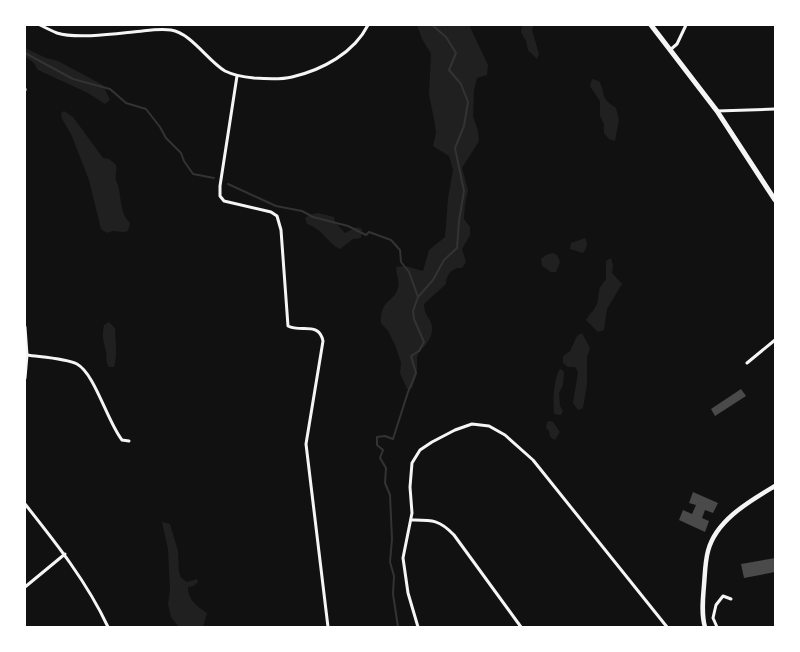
<svg xmlns="http://www.w3.org/2000/svg" width="800" height="652" viewBox="0 0 800 652" font-family="Inter,sans-serif">
	<rect width="100%" height="100%" fill="#111"/>
	<!-- green -->
	<g fill="#202020">
		<path d="M417,25H469L488,65L487,75L477,78L474,90L473,116L478,131L479,141L462,168L468,190L465,204L464,219L470,227V235L462,249L466,262L462,268C452,267 446,275 446,284L424,304C424,317 433,319 432,330C431,344 419,349 417,357C417,357 417,364 417,365C418,373 415,380 412,388L407,389L400,373L401,363L396,347L388,331L381,323C380,299 393,304 398,288C400,281 396,274 396,267L405,266L423,271L429,250L445,237L448,198L453,170L449,156L433,146L436,133L435,125L429,94L431,54L422,39Z"/>
		<polygon points="522,25 534,25 532,30 539,54 537,59 528,50 526,41 521,32"/>
		<polygon points="25,48 46,58 58,61 103,85 110,100 105,104 88,93 38,70 33,62 25,57"/>
		<path d="M592,79L599,81C607,95 598,96 616,108L619,120L615,141L609,139L604,133V124L600,116V101L590,86Z"/>
		<path d="M64,111L73,117L103,158L109,159L116,165C117,170 115,176 116,181C117,184 119,186 119,189C121,200 121,215 130,223L128,231C120,234 116,228 107,233L101,229L89,180L71,134L62,119L61,113Z"/>
		<path d="M318,213L334,217L335,222L345,233L357,227L362,229L361,238L353,239L340,249C326,242 324,230 307,224L305,218L309,215Z"/>
		<path d="M585,238C588,244 587,248 583,253L570,249L571,243Z"/>
		<polygon points="553,253 557,255 560,262 556,272 551,272 542,266 541,259 546,255"/>
		<path d="M611,258L613,266L612,273L622,284L607,309L604,330L598,332L586,320C589,314 593,312 596,306C601,295 595,290 606,280V261Z"/>
		<path d="M109,322L115,328C115,341 118,354 114,367H109C105,361 107,357 106,351C103,341 102,335 104,325Z"/>
		<polygon points="582,333 590,348 587,357 587,384 583,408 578,410 573,403 578,372 575,367 568,367 563,363 563,356 570,351 577,336"/>
		<path d="M561,369L564,372L563,385L559,393L560,406L563,411L561,415L554,414C553,399 553,384 559,370Z"/>
		<polygon points="550,421 553,422 560,432 555,440 550,437 549,431 546,428 547,422"/>
		<path d="M162,522L170,524L178,551L179,572L181,578L187,582L197,579L198,582L193,586L188,587C187,598 197,607 207,613L203,627H179L171,617L168,604L170,590L168,549Z"/>
	</g>
	<g fill="none" stroke-linecap="round" stroke-linejoin="round">
		<!-- stream -->
		<g stroke="#333" stroke-width="2">
			<polyline points="25,53 73,79 110,89 126,103 146,109 160,127 166,138 181,153 184,161 193,174 214,178"/>
			<polyline points="228,184 276,206 302,211 313,217 348,226 366,235 369,232 391,240 400,250 401,262 409,272 418,297"/>
			<polyline points="398,627 393,594 394,576 390,562 392,539 390,495 385,483 386,468 380,458 383,450 377,445 377,437 385,436 393,439 408,392 416,373 411,356 419,351 424,342 414,319 413,311 418,297 433,280 444,260 457,248 459,221 464,191 455,148 464,126 468,102 461,84 449,70 456,53 446,37 432,25"/>
		</g>
	</g>
	<!-- building -->
	<g fill="#4a4a4a">
		<polygon points="741,389 746,396 715,416 711,409"/>
		<polygon points="693,492 718,503 713,513 705,510 702,518 709,521 705,532 679,520 683,510 692,514 696,505 689,503"/>
		<polygon points="775,558 775,572 744,578 741,564"/>
	</g>
	<g fill="none" stroke-linecap="round" stroke-linejoin="round">
		<!-- minor -->
		<g stroke="#f5f5f5" stroke-width="3">
			<path d="M40,25C46,28 52,31 57,33C75,39 114,34 133,32C146,31 158,28 171,30C191,33 208,61 225,71C235,76 244,77 254,78C267,79 280,80 292,77C322,70 354,53 368,25"/>
			<polyline points="670,50 677,44 686,25"/>
			<path d="M237,76L220,186V196L224,201L271,212L277,216L281,230L288,326C301,333 319,321 323,341L306,444L328,627"/>
			<polyline points="25,90 25,89"/>
			<polyline points="717,111 775,109"/>
			<polyline points="25,327 27,355 25,378"/>
			<path d="M27,355C40,357 65,358 77,364C95,374 107,421 122,440L129,441"/>
			<polyline points="747,363 775,340"/>
			<path d="M25,504C56,543 87,582 108,627"/>
			<path d="M411,520C431,520 439,519 454,535L521,627"/>
			<polyline points="25,587 65,554"/>
			<polyline points="418,627 408,593 403,558 412,513 410,487 412,463 420,450 432,442 455,430 472,424 489,426 505,435 533,460 667,627"/>
			<polyline points="717,627 713,618 716,605 723,596 731,599"/>
		</g>
		<!-- tertiary -->
		<path stroke="#f5f5f5" stroke-width="4.5" d="M705,627C701,614 703,598 704,585C705,574 705,562 708,551C716,520 750,501 775,486"/>
		<!-- primary -->
		<polyline stroke="#f5f5f5" stroke-width="5" points="651,25 717,111 775,200"/>
	</g>
	<!-- border -->
	<rect width="800" height="652" fill="none" stroke="#ffffff" stroke-width="52"/>
</svg>
